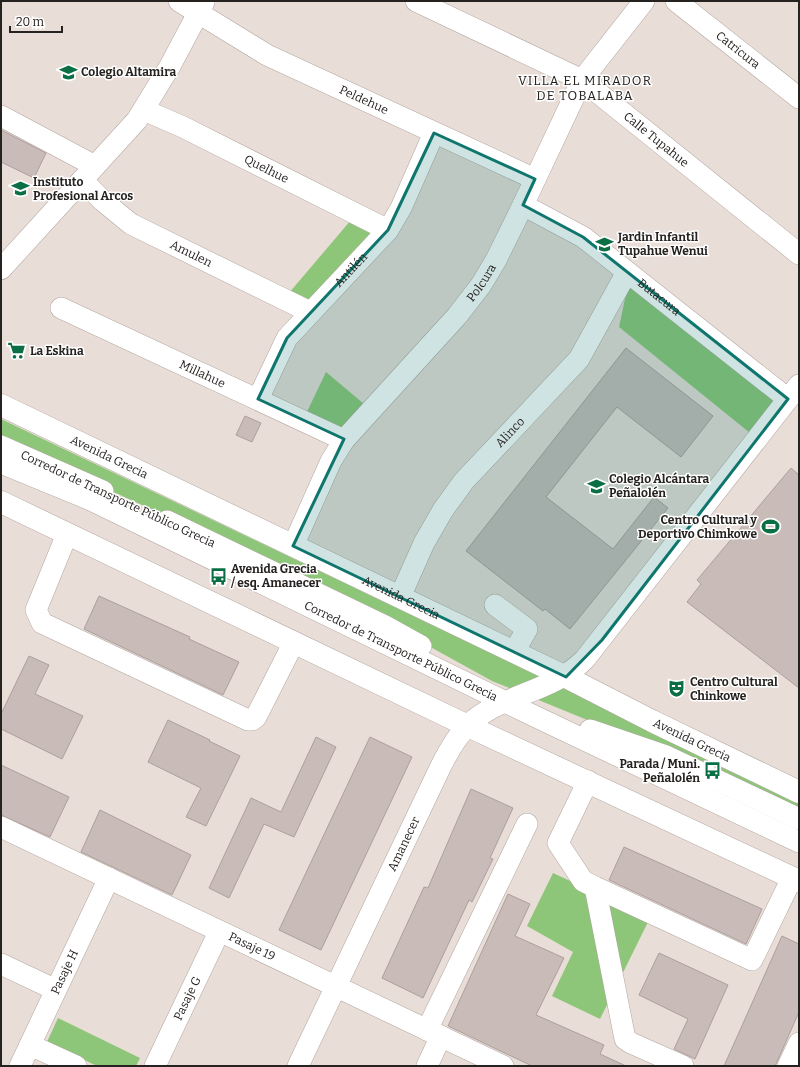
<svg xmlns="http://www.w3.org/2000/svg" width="800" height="1067" viewBox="0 0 800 1067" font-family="Bitter,serif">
	<rect width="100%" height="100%" fill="#e9ddd7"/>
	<!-- green -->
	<g fill="#8dc679">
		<polygon points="351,220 375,236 310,305 289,293"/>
		<polygon points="632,286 775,401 750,433 619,327 626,294"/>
		<polygon points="326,372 364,404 342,436 304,418"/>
		<polygon points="1,419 799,800 799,812 597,724 492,681 378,618 206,534 1,441"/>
		<polygon points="553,873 650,918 600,1019 552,996 573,952 527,926"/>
		<polygon points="58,1018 140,1058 136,1066 97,1066 47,1042"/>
	</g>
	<!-- building -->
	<g fill="#c8bbb8" stroke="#ac9f9d">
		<polygon points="1,130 46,153 34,178 1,162"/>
		<polygon points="626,348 713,416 681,457 617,407 546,497 613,549 654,497 668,508 570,629 545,609 543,611 466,551"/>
		<polygon points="245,416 261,423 252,442 236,435"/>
		<polygon points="791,468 799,475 799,688 687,602 701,584 697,580"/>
		<polygon points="99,596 190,637 189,639 239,662 223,695 84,629"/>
		<polygon points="29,656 49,665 35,694 83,716 62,759 1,729 1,714"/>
		<polygon points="168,720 210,740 209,741 240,756 206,826 186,817 201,788 148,762"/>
		<polygon points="316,737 336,747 294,837 264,824 229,898 209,888 251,798 281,812"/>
		<polygon points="370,737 412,757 321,950 279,930"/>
		<polygon points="1,765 69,797 50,837 1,815"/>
		<polygon points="471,789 513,808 490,858 493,859 472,902 469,900 423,998 382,978 424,887 428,888"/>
		<polygon points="100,810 191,855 172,895 81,852"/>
		<polygon points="624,847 762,909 746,944 609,880"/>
		<polygon points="508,894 530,904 515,936 564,958 536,1015 604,1045 600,1054 626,1066 532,1066 448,1026"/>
		<polygon points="782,936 799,944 799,1012 781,1053 775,1066 724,1066"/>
		<polygon points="659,953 728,985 695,1059 674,1049 688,1019 639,995"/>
	</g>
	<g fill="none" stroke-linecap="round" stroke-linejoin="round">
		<defs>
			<g id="minor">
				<path id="s1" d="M179,1L267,55L535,179"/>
				<path id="s2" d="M416,1L582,80L799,254"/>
				<path id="s3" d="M676,1L799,98"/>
				<path id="s4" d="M144,110L183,127L388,230"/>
				<polyline points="1,116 95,166"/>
				<path id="s5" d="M82,180L103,201L131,224L310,312"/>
				<path id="s6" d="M523,205L583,237L788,399"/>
				<polyline points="1,269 137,120 170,66 204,2"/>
				<path id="s7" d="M61,308L344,440"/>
				<path id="s8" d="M258,399L287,338L388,230L401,208L434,133"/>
				<polyline points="1,446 103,491"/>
				<path id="s9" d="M1,463L91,500L530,714L799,842"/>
				<polyline points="167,521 385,626 421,646"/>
				<polyline points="67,534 36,610 42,623 248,720 252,720 256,717 294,642"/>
				<path id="s10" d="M293,546L331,461L344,440L457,316L481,285L496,260L523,205L582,80L644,1"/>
				<path id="s11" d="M400,597L424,543L443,510L464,481L579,359L627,272"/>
				<polyline points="495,605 527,629 514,652"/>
				<polyline points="590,730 666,756 799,819"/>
				<polyline points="588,781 558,843 583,881 595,887 752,960 792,878"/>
				<path id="s12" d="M1,827L503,1066"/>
				<polyline points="595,887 625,1039 631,1043 683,1066"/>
				<polyline points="1,964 56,990"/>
				<polyline points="427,1030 527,824"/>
				<polyline points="30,1045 76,1066"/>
				<path id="s13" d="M20,1066L109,878"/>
				<path id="s14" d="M155,1066L219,932"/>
				<path id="s15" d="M298,1066L440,768C449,750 459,732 475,719C509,693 554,691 585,659L799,385"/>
				<polyline points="427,1066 441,1036"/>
				<polyline points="788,1066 799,1043"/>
			</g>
			<g id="major">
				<path id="s16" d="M1,405L566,677L652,721L799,792"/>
				<polyline points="1,502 468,726 799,881"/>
			</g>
		</defs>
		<!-- minor casing -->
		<use href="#minor" stroke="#b2a6a1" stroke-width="22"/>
		<!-- major casing -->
		<use href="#major" stroke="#b2a6a1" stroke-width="23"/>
		<!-- minor -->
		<use href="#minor" stroke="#fff" stroke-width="21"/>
		<!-- major -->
		<use href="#major" stroke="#fff" stroke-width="22"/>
	</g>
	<!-- marked area -->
	<path fill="#0f766e" fill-opacity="0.2" stroke="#0f766e" stroke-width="3" stroke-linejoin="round" d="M434,133L535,179L523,205L583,237L788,399L602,640L566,677L293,546L344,439L258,399L287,338L388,230Z"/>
	<!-- icons -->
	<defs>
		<symbol id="school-bare" viewBox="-9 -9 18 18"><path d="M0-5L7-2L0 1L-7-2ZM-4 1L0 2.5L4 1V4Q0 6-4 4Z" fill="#0b6f45" stroke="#fff" stroke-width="2.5" paint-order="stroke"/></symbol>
		<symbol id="university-bare" viewBox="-9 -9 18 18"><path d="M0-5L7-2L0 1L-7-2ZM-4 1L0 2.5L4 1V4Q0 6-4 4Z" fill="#0b6f45" stroke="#fff" stroke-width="2.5" paint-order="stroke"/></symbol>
		<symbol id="supermarket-bare" viewBox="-9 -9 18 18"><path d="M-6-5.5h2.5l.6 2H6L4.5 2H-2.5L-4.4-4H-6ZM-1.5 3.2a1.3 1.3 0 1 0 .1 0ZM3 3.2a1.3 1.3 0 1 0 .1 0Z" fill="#0b6f45" stroke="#fff" stroke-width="2.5" paint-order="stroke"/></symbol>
		<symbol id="stadium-bare" viewBox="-9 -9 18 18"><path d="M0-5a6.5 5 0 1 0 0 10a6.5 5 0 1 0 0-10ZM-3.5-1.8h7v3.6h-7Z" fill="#0b6f45" stroke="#fff" stroke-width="2.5" paint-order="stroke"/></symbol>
		<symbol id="bus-bare" viewBox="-9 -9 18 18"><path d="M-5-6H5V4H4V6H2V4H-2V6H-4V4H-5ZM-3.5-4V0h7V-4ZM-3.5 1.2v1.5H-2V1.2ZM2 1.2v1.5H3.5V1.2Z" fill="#0b6f45" stroke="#fff" stroke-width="2.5" paint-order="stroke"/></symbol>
		<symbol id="theatre-bare" viewBox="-9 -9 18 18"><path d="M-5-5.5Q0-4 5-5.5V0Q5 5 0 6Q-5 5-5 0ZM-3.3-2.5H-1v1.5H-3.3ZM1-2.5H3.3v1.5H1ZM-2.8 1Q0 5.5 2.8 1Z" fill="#0b6f45" stroke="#fff" stroke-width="2.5" paint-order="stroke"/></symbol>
	</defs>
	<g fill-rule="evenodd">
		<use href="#school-bare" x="56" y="60" width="25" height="25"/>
		<use href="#university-bare" x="8" y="176" width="25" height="25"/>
		<use href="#school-bare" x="592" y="232" width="25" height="25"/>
		<use href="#supermarket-bare" x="4" y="338" width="25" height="25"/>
		<use href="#school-bare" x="584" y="474" width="25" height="25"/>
		<use href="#stadium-bare" x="758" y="514" width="25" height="25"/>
		<use href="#bus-bare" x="206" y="564" width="25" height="25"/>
		<use href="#theatre-bare" x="664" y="676" width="25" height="25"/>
		<use href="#bus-bare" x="700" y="758" width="25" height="25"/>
	</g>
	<g text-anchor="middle" stroke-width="3" stroke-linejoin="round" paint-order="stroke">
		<!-- street labels -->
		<g font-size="12" fill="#262220" stroke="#fff">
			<text dy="4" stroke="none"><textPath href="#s3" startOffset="79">Catricura</textPath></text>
			<text dy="4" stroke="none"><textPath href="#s1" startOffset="210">Peldehue</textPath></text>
			<text dy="4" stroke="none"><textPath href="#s2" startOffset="279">Calle Tupahue</textPath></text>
			<text dy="4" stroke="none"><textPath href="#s4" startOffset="136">Quelhue</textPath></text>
			<text dy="4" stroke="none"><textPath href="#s5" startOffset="133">Amulen</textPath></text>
			<text dy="4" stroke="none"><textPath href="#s8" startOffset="161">Antilén</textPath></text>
			<text dy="4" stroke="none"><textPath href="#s10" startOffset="327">Polcura</textPath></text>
			<text dy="4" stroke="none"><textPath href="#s6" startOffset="165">Butacura</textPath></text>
			<text dy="4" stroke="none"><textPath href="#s7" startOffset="156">Millahue</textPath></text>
			<text dy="4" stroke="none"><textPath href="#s11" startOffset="200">Alinco</textPath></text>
			<text dy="4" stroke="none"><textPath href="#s16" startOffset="120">Avenida Grecia</textPath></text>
			<text transform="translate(118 499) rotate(25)" y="4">Corredor de Transporte Público Grecia</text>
			<text dy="4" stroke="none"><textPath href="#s16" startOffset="444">Avenida Grecia</textPath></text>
			<text dy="4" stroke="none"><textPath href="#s9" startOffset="442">Corredor de Transporte Público Grecia</textPath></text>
			<text dy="4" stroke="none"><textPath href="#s16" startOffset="768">Avenida Grecia</textPath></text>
			<text dy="4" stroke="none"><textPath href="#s15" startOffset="246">Amanecer</textPath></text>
			<text dy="4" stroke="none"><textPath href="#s12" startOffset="278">Pasaje 19</textPath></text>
			<text dy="4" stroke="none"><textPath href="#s13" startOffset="104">Pasaje H</textPath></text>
			<text dy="4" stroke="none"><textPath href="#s14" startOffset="75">Pasaje G</textPath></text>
		</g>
		<!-- poi labels -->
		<g font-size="12" font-weight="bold" fill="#262220" stroke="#fff" text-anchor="start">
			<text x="81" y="76">Colegio Altamira</text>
			<text x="33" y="186">Instituto<tspan x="33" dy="14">Profesional Arcos</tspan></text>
			<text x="618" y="241">Jardin Infantil<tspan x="618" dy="14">Tupahue Wenui</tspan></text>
			<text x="30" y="355">La Eskina</text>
			<text x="609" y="483">Colegio Alcántara<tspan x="609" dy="14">Peñalolén</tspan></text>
			<text x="757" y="524" text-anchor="end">Centro Cultural y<tspan x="757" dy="14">Deportivo Chimkowe</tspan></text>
			<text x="231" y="573">Avenida Grecia<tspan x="231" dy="14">/ esq. Amanecer</tspan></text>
			<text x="690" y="686">Centro Cultural<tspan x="690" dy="14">Chinkowe</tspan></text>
			<text x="700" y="768" text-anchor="end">Parada / Muni.<tspan x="700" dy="14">Peñalolén</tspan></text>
		</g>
		<!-- neighbourhood labels -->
		<g font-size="13" letter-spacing="1" fill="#262220" stroke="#fff">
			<text x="585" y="85">VILLA EL MIRADOR<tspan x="585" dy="15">DE TOBALABA</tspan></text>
		</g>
	</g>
	<!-- border -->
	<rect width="800" height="1067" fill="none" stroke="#262220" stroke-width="4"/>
	<!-- scale -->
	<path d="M10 26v6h52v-6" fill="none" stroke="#262220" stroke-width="2"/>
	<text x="16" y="26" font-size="12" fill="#262220" stroke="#ffffff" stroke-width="3" paint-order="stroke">20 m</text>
</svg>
